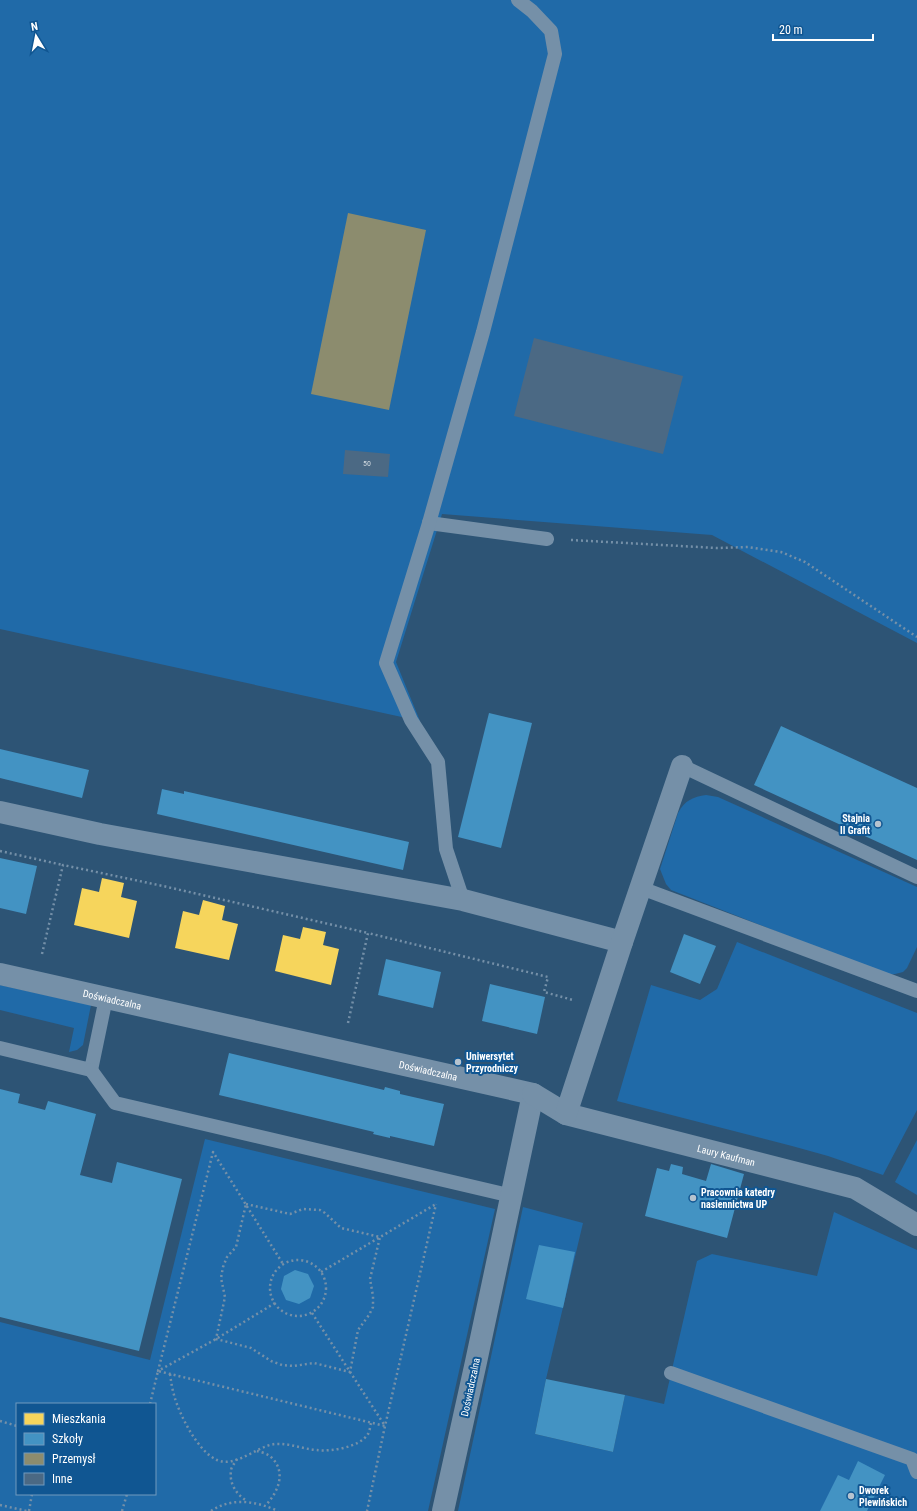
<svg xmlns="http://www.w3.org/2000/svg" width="917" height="1511" viewBox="0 0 917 1511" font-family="'Roboto Condensed',sans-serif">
	<rect width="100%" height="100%" fill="#2d5475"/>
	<!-- green -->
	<g fill="#206aa8" fill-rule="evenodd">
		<polygon points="0,0 917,0 917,643 712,535 442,514 396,662 420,721 0,629"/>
		<path d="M706,795L718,797L917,887V947L907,968L903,972L895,974L887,975L671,890L666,884L660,869L678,813C685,800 693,797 706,795Z"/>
		<polygon points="737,942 917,1013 917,1110 883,1175 828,1156 792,1146 617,1101 651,985 700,1000 717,989"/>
		<polygon points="0,985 91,1005 83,1045 77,1050 69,1052 74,1028 0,1010"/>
		<path d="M205,1139L495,1209L428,1511H0V1322L150,1360ZM17,1404H155V1494H17Z"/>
		<polygon points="917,1140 917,1195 895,1182"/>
		<polygon points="523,1207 583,1223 546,1379 535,1434 613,1452 625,1395 664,1404 697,1261 712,1254 817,1276 834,1212 917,1250 917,1511 458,1511"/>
	</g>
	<!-- homes -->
	<g fill="#f6d55c">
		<polygon points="102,878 124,883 121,897 137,901 129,938 74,925 82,888 99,892"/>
		<polygon points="203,900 225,906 222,920 238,924 229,960 175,948 183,911 199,915"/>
		<polygon points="303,927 326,932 323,945 339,949 331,985 275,971 283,935 300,939"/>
	</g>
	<!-- schools -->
	<g fill="#4393c3">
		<polygon points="489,713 532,723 501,848 458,837"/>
		<polygon points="781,726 917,788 917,860 754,785"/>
		<polygon points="0,749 89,770 82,798 0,778"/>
		<polygon points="162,789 184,794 184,791 409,842 403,870 157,814"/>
		<polygon points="0,858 37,866 26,914 0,908"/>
		<polygon points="684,934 716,946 700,984 670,972"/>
		<polygon points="386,959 441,972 433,1008 378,995"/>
		<polygon points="490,984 545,997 537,1034 482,1021"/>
		<polygon points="229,1053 384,1090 385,1087 400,1091 400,1094 444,1104 434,1146 390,1136 390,1138 373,1134 374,1132 219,1095"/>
		<polygon points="0,1089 20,1094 18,1103 45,1110 48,1101 96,1114 80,1175 112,1183 117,1162 182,1179 139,1351 0,1317"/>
		<polygon points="671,1164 683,1167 682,1174 706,1181 711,1164 744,1174 727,1238 645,1216 657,1168 669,1171"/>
		<polygon points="539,1245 575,1252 563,1308 526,1299"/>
		<polygon points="295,1270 308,1274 314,1286 310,1298 299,1304 286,1300 281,1289 284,1276"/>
		<polygon points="546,1379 625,1395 613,1452 535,1434"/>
		<polygon points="858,1461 885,1475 867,1511 820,1511 838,1475 849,1480"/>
	</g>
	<!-- industry -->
	<polygon fill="#8c8c6e" points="348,213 426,230 389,410 311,394"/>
	<!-- building -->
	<g fill="#4b6984">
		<polygon points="534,338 683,376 663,454 514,416"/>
		<polygon points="345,450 390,454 388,477 343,474"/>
	</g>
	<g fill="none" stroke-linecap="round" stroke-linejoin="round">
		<!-- path -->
		<g stroke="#7590a8" stroke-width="2.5" stroke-dasharray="2 3" stroke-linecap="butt">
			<polyline points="571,540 717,548 748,547 781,552 805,562 917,637"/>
			<polyline points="0,851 63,865"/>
			<polyline points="42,954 63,865 163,886 368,933"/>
			<polyline points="348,1023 368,933 548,977 544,992 573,1000"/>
			<polygon points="246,1204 290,1214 303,1209 320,1210 325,1213 341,1228 380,1237 370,1279 373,1296 373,1307 369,1315 358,1330 350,1372 314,1363 294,1366 282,1365 271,1361 251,1348 216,1339 225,1297 221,1278 223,1267 227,1257 236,1247"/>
			<circle cx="298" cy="1288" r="28"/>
			<polyline points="321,1272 436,1204"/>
			<polyline points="275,1303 216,1339 158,1371 213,1152 283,1264"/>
			<polyline points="312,1313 385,1426 367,1511"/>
			<path d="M170,1374C171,1381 172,1388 174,1395C179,1414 198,1452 217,1460C236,1468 257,1446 275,1444C290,1443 302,1449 317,1450C331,1452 360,1447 368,1434C370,1431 370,1426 371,1423"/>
			<polyline points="150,1404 158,1371 385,1426 436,1204"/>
			<polyline points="0,1421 17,1426"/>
			<path d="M257,1451C261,1452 268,1454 271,1457C287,1472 278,1492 266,1505"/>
			<path d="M237,1459C235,1463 231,1467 231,1471C229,1484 237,1495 247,1501"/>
			<polyline points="0,1505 27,1511"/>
			<polyline points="29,1511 32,1494"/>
			<polyline points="122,1511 127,1494"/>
			<path d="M211,1511C232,1497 256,1501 278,1511"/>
		</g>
		<!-- lane -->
		<g stroke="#7590a8" stroke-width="14">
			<polyline points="429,523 547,539"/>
			<polyline points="682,766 917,877"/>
			<polyline points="641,888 917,991"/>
			<polyline points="463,900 446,849 438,762 411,720 386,663 429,523 483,332 555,54 551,31 532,11 518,0"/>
			<polyline points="0,1048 91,1070 106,998"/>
			<polyline points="91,1070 115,1103 512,1196"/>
			<polyline points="671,1373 912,1459 917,1472"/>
		</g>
		<!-- street -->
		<g stroke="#7590a8" stroke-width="22">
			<polyline points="0,812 100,834 463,900 622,942"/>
			<path id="s1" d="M0,974L533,1094L476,1362L443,1511"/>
			<path id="s2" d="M533,1094L566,1114L855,1188L917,1225"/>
			<polyline points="566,1114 622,942 682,766"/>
		</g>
	</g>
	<!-- markers -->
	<g fill="#b6c3cf" stroke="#105692" stroke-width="1.5">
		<circle cx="878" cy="824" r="4"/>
		<circle cx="458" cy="1062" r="4"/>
		<circle cx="693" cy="1198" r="4"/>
		<circle cx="851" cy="1496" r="4"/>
	</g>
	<g text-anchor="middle" stroke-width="4" stroke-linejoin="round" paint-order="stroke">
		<!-- number labels -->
		<g font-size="8" fill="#d2dae0">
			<text x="367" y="466">50</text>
		</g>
		<!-- poi labels -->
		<g font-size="10" font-weight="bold" fill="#fff" stroke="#105692" text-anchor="start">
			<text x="870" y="822" text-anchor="end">Stajnia<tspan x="870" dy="12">II Grafit</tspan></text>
			<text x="466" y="1060">Uniwersytet<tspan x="466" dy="12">Przyrodniczy</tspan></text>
			<text x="701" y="1196">Pracownia katedry<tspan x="701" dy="12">nasiennictwa UP</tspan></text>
			<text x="859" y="1494">Dworek<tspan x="859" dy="12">Plewińskich</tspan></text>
		</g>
		<!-- street labels -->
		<g font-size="10" fill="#fff" stroke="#105692">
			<text dy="4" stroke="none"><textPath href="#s1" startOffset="115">Doświadczalna</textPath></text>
			<text dy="4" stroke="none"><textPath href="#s1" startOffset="439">Doświadczalna</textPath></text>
			<text dy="4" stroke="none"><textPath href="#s2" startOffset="204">Laury Kaufman</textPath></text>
			<text transform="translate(470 1387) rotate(-78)" y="4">Doświadczalna</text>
		</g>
	</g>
	<!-- legend -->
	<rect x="16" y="1403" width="140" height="92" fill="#105692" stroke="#709abe"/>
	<rect x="24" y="1413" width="20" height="12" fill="#f6d55c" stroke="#709abe"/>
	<text x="52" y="1423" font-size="12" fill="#ffffff">Mieszkania</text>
	<rect x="24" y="1433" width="20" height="12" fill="#4393c3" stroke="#709abe"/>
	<text x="52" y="1443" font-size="12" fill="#ffffff">Szkoły</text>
	<rect x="24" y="1453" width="20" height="12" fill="#8c8c6e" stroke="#709abe"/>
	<text x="52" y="1463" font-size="12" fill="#ffffff">Przemysł</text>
	<rect x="24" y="1473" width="20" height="12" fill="#4b6984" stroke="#709abe"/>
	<text x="52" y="1483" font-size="12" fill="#ffffff">Inne</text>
	<!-- north arrow -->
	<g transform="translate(36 36) rotate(350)" stroke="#105692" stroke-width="3" paint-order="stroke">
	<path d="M0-3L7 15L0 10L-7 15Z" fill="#ffffff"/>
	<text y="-6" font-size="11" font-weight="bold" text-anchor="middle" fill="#ffffff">N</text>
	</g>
	<!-- scale -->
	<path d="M773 34v6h100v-6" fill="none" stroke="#ffffff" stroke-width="2"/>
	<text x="779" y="34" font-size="12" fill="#ffffff" stroke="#105692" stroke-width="3" paint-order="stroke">20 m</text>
</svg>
